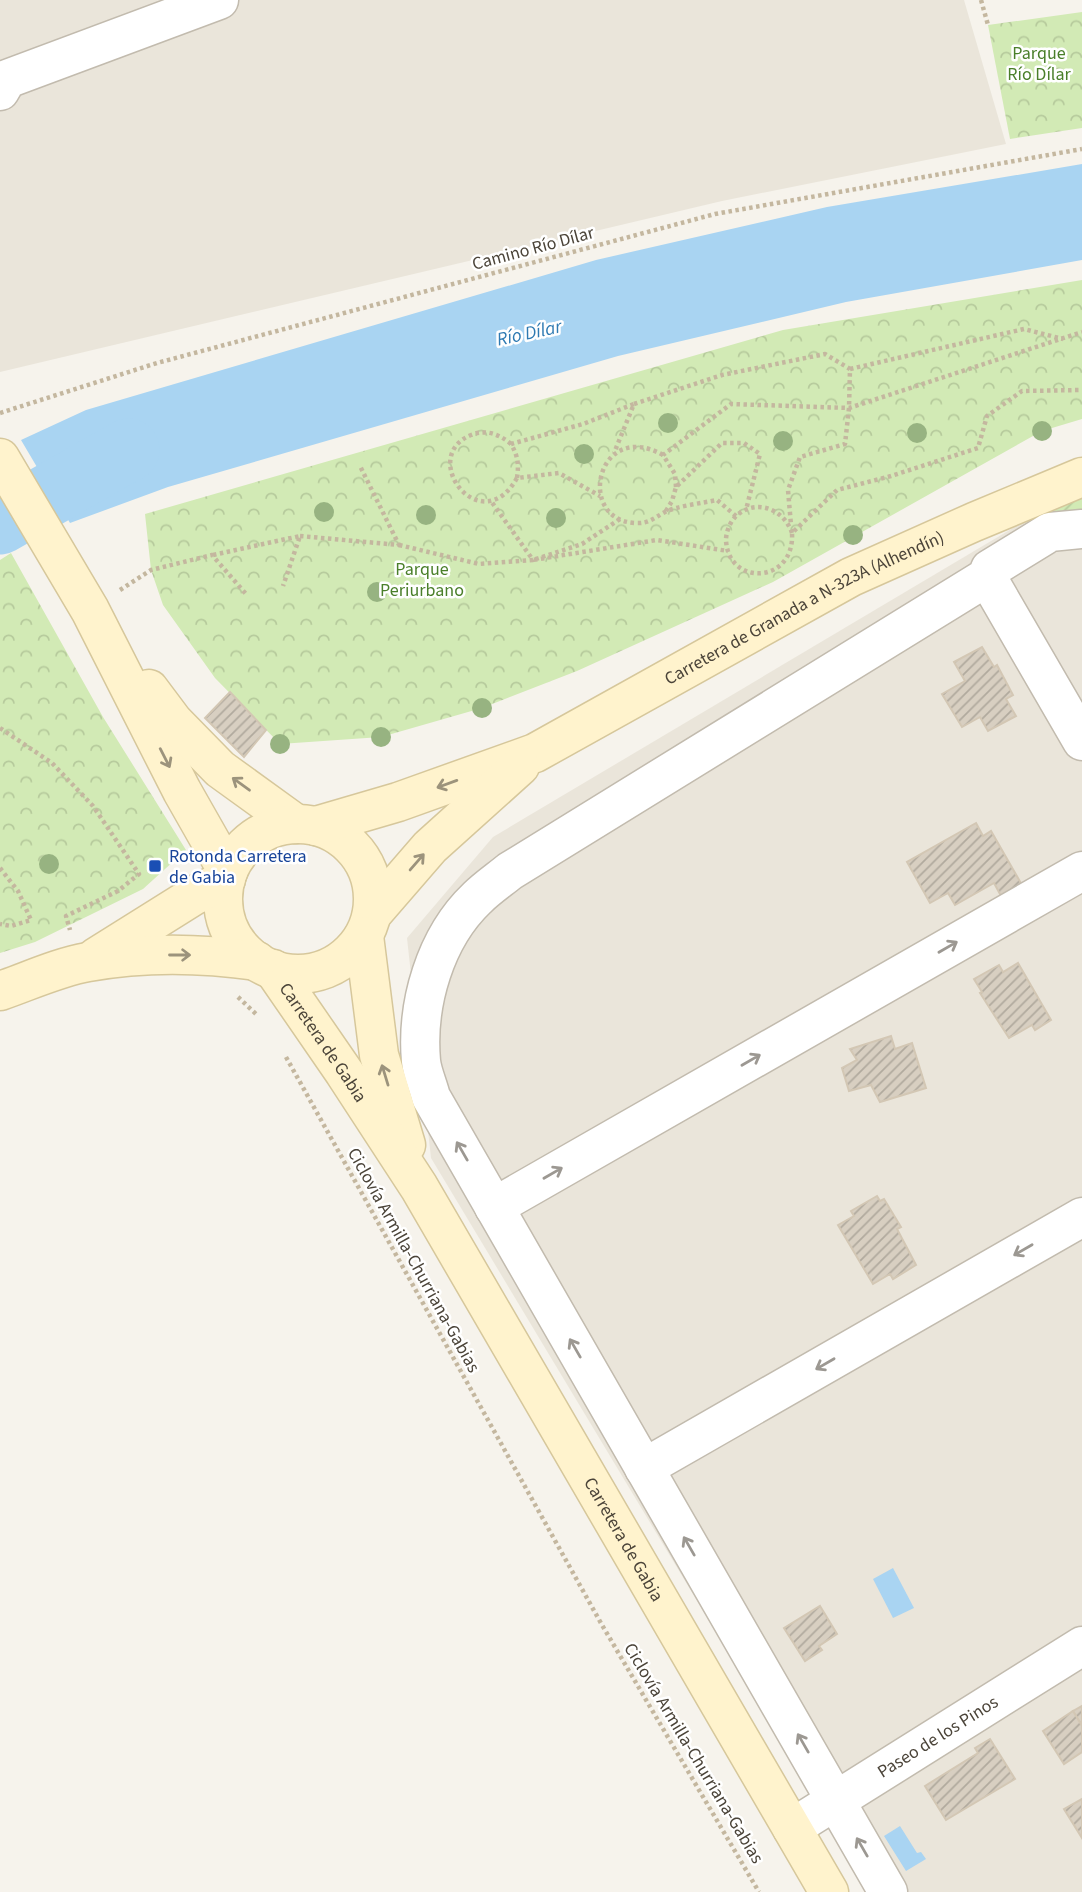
<svg xmlns="http://www.w3.org/2000/svg" width="1082" height="1892" viewBox="0 0 1082 1892" font-family="'Source Sans 3',sans-serif">
	<defs>
		<pattern id="forest-crowns" width="20" height="18" patternUnits="userSpaceOnUse" patternTransform="scale(1.75)"><rect width="20" height="18" fill="#d2eab5"/><path d="M2 6a3 3 0 1 1 6 0M12 15a3 3 0 1 1 6 0" fill="none" stroke="#b6ca9c"/></pattern>
		<pattern id="garden-furrows" width="10" height="10" patternUnits="userSpaceOnUse" patternTransform="scale(1.75)"><rect width="10" height="10" fill="#d2eab5"/><path d="M-1 1l2-2M0 10L10 0M9 11l2-2" fill="none" stroke="#b6ca9c"/></pattern>
		<pattern id="building-hatch" width="6" height="6" patternUnits="userSpaceOnUse" patternTransform="scale(1.75)"><rect width="6" height="6" fill="#d8cfc1"/><path d="M-1 1l2-2M0 6l6-6M5 7l2-2" fill="none" stroke="#b1aa9e"/></pattern>
	</defs>
	<rect width="100%" height="100%" fill="#f6f3ec"/>
	<!-- residential -->
	<g fill="#eae5da">
		<polygon points="0,0 964,0 1006,144 722,201 0,372"/>
		<polygon points="1082,514 1082,1892 872,1892 431,1158 407,938 493,837 1028,519"/>
	</g>
	<!-- forest -->
	<g fill="url(#forest-crowns)">
		<polygon points="1082,12 1082,128 1010,139 988,25"/>
		<polygon points="1082,280 1082,419 1042,431 773,582 577,671 482,708 381,737 280,744 215,678 163,605 151,570 145,514 783,330"/>
		<polygon points="11,553 103,717 186,850 143,889 35,942 0,953 0,560"/>
	</g>
	<!-- garden -->
	<polygon fill="url(#garden-furrows)" points="1082,489 1082,511 1047,514 1043,502"/>
	<!-- water -->
	<g fill="#a9d4f2">
		<polygon points="1082,164 1082,260 846,302 618,356 168,487 70,523 21,440 86,410 596,260 827,207"/>
		<polygon points="893,1568 914,1608 893,1618 873,1579"/>
		<polygon points="900,1826 917,1853 921,1852 926,1859 906,1871 884,1836"/>
	</g>
	<g fill="none" stroke-linecap="round" stroke-linejoin="round">
		<!-- river -->
		<polyline stroke="#a9d4f2" stroke-width="63" points="0,523 128,450"/>
	</g>
	<!-- building -->
	<g fill="url(#building-hatch)" stroke="#d3c7b4" stroke-width="2">
		<polygon points="982,647 994,667 997,665 1013,695 1006,699 1016,716 988,731 980,717 962,727 942,694 965,681 954,662"/>
		<polygon points="230,692 266,730 244,757 205,718"/>
		<polygon points="976,823 983,836 991,831 1022,885 1001,896 994,883 955,905 948,893 930,903 907,862"/>
		<polygon points="1018,963 1051,1020 1035,1030 1032,1025 1009,1038 980,993 982,992 974,979 999,965 1003,972"/>
		<polygon points="891,1036 895,1049 912,1043 926,1088 880,1102 871,1085 849,1091 842,1068 857,1060 850,1049"/>
		<polygon points="877,1196 880,1201 884,1199 901,1227 897,1229 916,1265 893,1279 890,1274 873,1284 838,1225 854,1216 851,1211"/>
		<polygon points="820,1606 837,1634 819,1646 822,1650 805,1661 784,1628"/>
		<polygon points="1082,1706 1082,1726 1073,1711"/>
		<polygon points="1073,1711 1082,1726 1082,1752 1064,1764 1043,1731"/>
		<polygon points="990,1739 1015,1779 946,1820 925,1786 978,1753 975,1748"/>
		<polygon points="1082,1799 1082,1838 1064,1809"/>
	</g>
	<g fill="none" stroke-linecap="round" stroke-linejoin="round">
		<defs>
			<g id="street">
				<polyline points="0,91 7,79 219,0"/>
				<polyline points="987,577 1082,741"/>
				<polyline points="494,1207 1082,871"/>
				<polyline points="644,1468 1082,1217"/>
				<path id="s1" d="M792,1828L1082,1646"/>
				<path d="M888,1892L431,1097C428,1085 422,1072 421,1061C416,1004 435,938 477,898C487,888 499,880 510,871L987,577L990,569L1050,532L1082,529"/>
			</g>
			<g id="secondary">
				<polyline points="0,458 90,610 182,791 228,872"/>
				<polyline points="149,689 173,721 220,769 296,824"/>
				<circle cx="298" cy="899" r="75"/>
				<path id="s2" d="M316,826L398,802L535,753L851,577L974,522L1082,477"/>
				<polyline points="372,914 430,847 520,766"/>
				<polyline points="364,936 379,1055 406,1145"/>
				<polyline points="96,957 195,895 226,879"/>
				<path id="s3" d="M273,969L344,1072L419,1187L829,1892"/>
				<path d="M0,991C29,981 59,967 88,962C143,952 202,953 257,961"/>
			</g>
		</defs>
		<!-- street casing -->
		<use href="#street" stroke="#c2bbae" stroke-width="41"/>
		<!-- secondary casing -->
		<use href="#secondary" stroke="#d6c79b" stroke-width="41"/>
		<!-- path -->
		<g stroke="#c4b79f" stroke-width="4.5" stroke-dasharray="3.5 3.5" stroke-linecap="butt">
			<polyline points="981,0 988,25"/>
			<polyline points="850,369 1024,329 1063,339"/>
			<polyline points="634,404 722,375 825,354 850,369 849,408 845,444 800,457 788,490 791,525"/>
			<polyline points="0,413 157,363 715,214 1082,149"/>
			<path d="M511,444C499,434 486,429 471,435C417,457 481,542 517,478L559,473L600,496"/>
			<path d="M663,455C597,418 575,520 635,523C648,524 654,518 665,512C677,506 703,503 717,500L736,516"/>
			<path d="M517,478C519,465 518,456 511,444L583,424L634,404L614,453"/>
			<polyline points="676,487 675,474 663,455 731,404 849,408 1082,332"/>
			<polyline points="666,511 672,501 676,487 722,443 744,443 760,454 746,510"/>
			<polyline points="620,519 582,544 533,560 657,540 728,551"/>
			<path d="M792,533C784,509 756,498 736,516C730,522 726,532 726,540C728,587 795,584 792,533L837,490L891,476L978,448L987,416L1022,391L1082,390"/>
			<polyline points="300,536 399,545 360,466"/>
			<polyline points="399,545 479,564 533,560 491,501"/>
			<polyline points="213,555 300,536 283,586"/>
			<polyline points="120,590 151,570 212,555 246,594"/>
			<polyline points="0,728 52,763 93,806 139,874 118,891 66,916 70,930"/>
			<polyline points="0,868 18,891 31,920 11,926 0,924"/>
			<polyline points="238,997 257,1015"/>
			<polyline points="286,1057 602,1625 759,1892"/>
		</g>
		<!-- street -->
		<use href="#street" stroke="#fff" stroke-width="38"/>
		<!-- secondary -->
		<use href="#secondary" stroke="#fff3cd" stroke-width="38"/>
	</g>
	<!-- trees -->
	<g fill="#97b381">
		<circle cx="668" cy="423" r="10"/>
		<circle cx="1042" cy="431" r="10"/>
		<circle cx="917" cy="433" r="10"/>
		<circle cx="783" cy="441" r="10"/>
		<circle cx="584" cy="454" r="10"/>
		<circle cx="324" cy="512" r="10"/>
		<circle cx="426" cy="515" r="10"/>
		<circle cx="556" cy="518" r="10"/>
		<circle cx="853" cy="535" r="10"/>
		<circle cx="377" cy="592" r="10"/>
		<circle cx="482" cy="708" r="10"/>
		<circle cx="381" cy="737" r="10"/>
		<circle cx="280" cy="744" r="10"/>
		<circle cx="49" cy="864" r="10"/>
	</g>
	<!-- one-way arrows -->
	<defs><path id="oneway-shaft" d="M-6 0H5M1.5-3L5.5 0L1.5 3" fill="none" stroke-width="1.6" stroke-linecap="round" stroke-linejoin="round" transform="scale(1.75)"/></defs>
	<g stroke="#9c937c">
		<use href="#oneway-shaft" transform="translate(165 758) rotate(63)"/>
		<use href="#oneway-shaft" transform="translate(241 784) rotate(-144)"/>
		<use href="#oneway-shaft" transform="translate(447 784) rotate(160)"/>
		<use href="#oneway-shaft" transform="translate(417 862) rotate(-49)"/>
		<use href="#oneway-shaft" transform="translate(180 955)"/>
		<use href="#oneway-shaft" transform="translate(385 1075) rotate(-107)"/>
	</g>
	<g stroke="#9c9892">
		<use href="#oneway-shaft" transform="translate(948 947) rotate(-30)"/>
		<use href="#oneway-shaft" transform="translate(751 1060) rotate(-30)"/>
		<use href="#oneway-shaft" transform="translate(462 1151) rotate(-120)"/>
		<use href="#oneway-shaft" transform="translate(553 1173) rotate(-30)"/>
		<use href="#oneway-shaft" transform="translate(1023 1250) rotate(150)"/>
		<use href="#oneway-shaft" transform="translate(575 1348) rotate(-120)"/>
		<use href="#oneway-shaft" transform="translate(825 1364) rotate(150)"/>
		<use href="#oneway-shaft" transform="translate(689 1546) rotate(-120)"/>
		<use href="#oneway-shaft" transform="translate(803 1743) rotate(-120)"/>
		<use href="#oneway-shaft" transform="translate(862 1847) rotate(-120)"/>
	</g>
	<!-- markers -->
	<rect fill="#1a4fb4" stroke="#fff" stroke-width="2.5" x="148" y="859" width="14" height="14" rx="3.5"/>
	<g text-anchor="middle" stroke-width="5" stroke-linejoin="round" paint-order="stroke">
		<!-- park labels -->
		<g font-size="18" fill="#4a7f2a" stroke="#fff">
			<text x="1039" y="59">Parque<tspan x="1039" dy="21">Río Dílar</tspan></text>
			<text x="422" y="575">Parque<tspan x="422" dy="21">Periurbano</tspan></text>
		</g>
		<!-- street labels -->
		<g font-size="18" fill="#4b4439" stroke="#fff">
			<text transform="translate(533 248) rotate(-15)" y="6">Camino Río Dílar</text>
			<text dy="6" stroke="none"><textPath href="#s2" startOffset="537">Carretera de Granada a N-323A (Alhendín)</textPath></text>
			<text dy="6" stroke="none"><textPath href="#s3" startOffset="89">Carretera de Gabia</textPath></text>
			<text transform="translate(414 1260) rotate(61)" y="6">Ciclovía Armilla-Churriana-Gabias</text>
			<text dy="6" stroke="none"><textPath href="#s3" startOffset="670">Carretera de Gabia</textPath></text>
			<text dy="6" stroke="none"><textPath href="#s1" startOffset="172">Paseo de los Pinos</textPath></text>
			<text transform="translate(694 1753) rotate(59)" y="6">Ciclovía Armilla-Churriana-Gabias</text>
		</g>
		<!-- transit labels -->
		<g font-size="18" fill="#164399" stroke="#fff" text-anchor="start">
			<text x="169" y="862">Rotonda Carretera<tspan x="169" dy="21">de Gabia</tspan></text>
		</g>
		<!-- water labels -->
		<g font-size="19" font-style="italic" fill="#2e7ab2" stroke="#fff">
			<text transform="translate(529 332) rotate(-12)" y="7">Río Dílar</text>
		</g>
	</g>
</svg>
